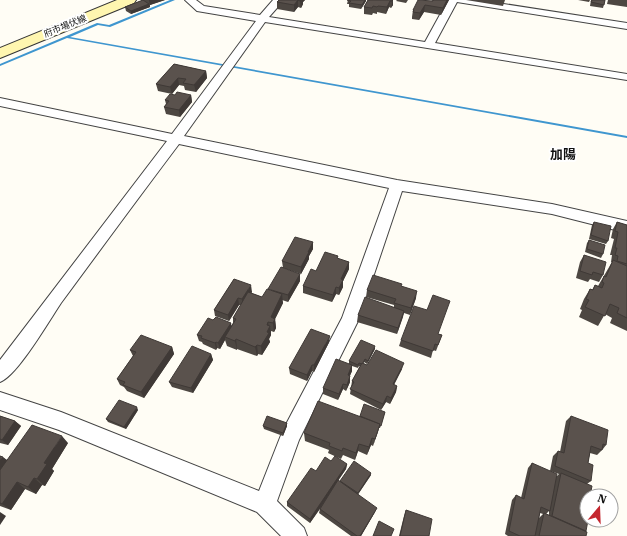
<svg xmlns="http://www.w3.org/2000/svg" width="627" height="536" viewBox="0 0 627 536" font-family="'IBM Plex Serif','Noto Sans JP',serif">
	<rect width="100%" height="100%" fill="#fffdf5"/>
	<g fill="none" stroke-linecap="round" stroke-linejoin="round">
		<!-- stream -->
		<polygon fill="#3f96cf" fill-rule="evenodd" points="170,0 175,0 110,27 98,25 70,37 627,136 627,138 67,38 0,66 0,64 97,23 109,25"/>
		<defs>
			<path id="street" d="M185,0H196L204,6L260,15L273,0H284L269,17L425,42L448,0H478L627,23V29L457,2L435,43L627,74V80L265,22L184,136L397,180L552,204L627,221V233L552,214L402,191L359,319L299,440L277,501L304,528L307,536H281L257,512L59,430L0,410V392L61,412L259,491L283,430L342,318L389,188L179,144C139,197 100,250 61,303C49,321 17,376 0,382V360L167,141L0,106V98L172,134L256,21L197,11Z"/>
			<polygon id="secondary" points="117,0 136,0 134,3 0,58 0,48"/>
		</defs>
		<!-- street casing -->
		<use href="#street" stroke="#444" stroke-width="2"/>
		<!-- secondary casing -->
		<use href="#secondary" stroke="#333" stroke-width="2"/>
		<!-- street -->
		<use href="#street" fill="#fff" fill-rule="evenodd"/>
		<!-- secondary -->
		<use href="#secondary" fill="#fff6b0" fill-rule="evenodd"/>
	</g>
	<!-- wall -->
	<g fill="#4d4742" fill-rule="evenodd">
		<polygon points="143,0 165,0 150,5 150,7 131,14 126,11 125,7"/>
		<polygon points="279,0 305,0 303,2 303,4 301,8 298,7 294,12 277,9 277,2"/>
		<polygon points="348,0 366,1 361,9 349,7 349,4 347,4"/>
		<polygon points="368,0 393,0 393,5 391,8 389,7 386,14 377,12 377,14 373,13 372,15 364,14 364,7"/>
		<polygon points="397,0 408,0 406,3 396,1"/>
		<polygon points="433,0 449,0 441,15 424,12 419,20 412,19 412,17 413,10"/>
		<polygon points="466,0 505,0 503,6"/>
		<polygon points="578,0 590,0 589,2"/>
		<polygon points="591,0 605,0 603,8 590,6"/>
		<polygon points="608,0 627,0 627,7 607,4"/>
		<polygon points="174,64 206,71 207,78 196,92 185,90 184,86 179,85 172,94 158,91 156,84"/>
		<polygon points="175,95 191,95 192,102 180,117 166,114 164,107 166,104 165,100"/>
		<polygon points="594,222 608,241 606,244 589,239 592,225"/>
		<polygon points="617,222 627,225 627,331 610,323 612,318 605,314 598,326 579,317 582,310 580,309 584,299 590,289 592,290 595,285 598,286 612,262 611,262 612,255 610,255 614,239 611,238 613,229"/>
		<polygon points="589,240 603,254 601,258 585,252 587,243"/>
		<polygon points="313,242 313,249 309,256 309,259 301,274 283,268 282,261"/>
		<polygon points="584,255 603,275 599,282 590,279 588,282 576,278 580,262"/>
		<polygon points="338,256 337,259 349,262 349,269 343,281 343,287 339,295 336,294 332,302 303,293 303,286 316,271"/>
		<polygon points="300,274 300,281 288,302 282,300 283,303 275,319 276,328 274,332 271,331 271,335 269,339 270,342 262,355 258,354 257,356 237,349 237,350 227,346 225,340 220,349 217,348 216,350 203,344 202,342 199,341 197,335 213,320 231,323 231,326 233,323 233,318 241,305 239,305 229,321 215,316 214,310 234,279 252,292 251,293 262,297"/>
		<polygon points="401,286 416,298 410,315 404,313 397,334 357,322 358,315 394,307 394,305 366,297 367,290"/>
		<polygon points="438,334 442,335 436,351 433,350 431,358 399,346 401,340"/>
		<polygon points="329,342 314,372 312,371 307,381 290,374 289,368"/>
		<polygon points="172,347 174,354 144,398 127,391 124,387 120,385 117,379 133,356 130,350"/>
		<polygon points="375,349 367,364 364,362 363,363 367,365 402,369 394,385 397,386 396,392 390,404 386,402 381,410 350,394 352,381 360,366 359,366 358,368 352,366 352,371 350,376 350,382 346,391 343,389 338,400 323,394 323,388 349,364 349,361"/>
		<polygon points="211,354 213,360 193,393 172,387 169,382"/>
		<polygon points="138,410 126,429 108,422 106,419"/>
		<polygon points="385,412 380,428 379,428 373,446 371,445 367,455 358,451 355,460 343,455 341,459 328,453 329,450 305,441 304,433 360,416"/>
		<polygon points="0,416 15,421 21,426 8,445 0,443"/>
		<path d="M571,416L606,445L603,449L597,455L590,453L588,463L591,481L587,484L586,531V536H508L505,534L512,500L516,495L521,498L528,468L532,463L556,477L559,474L550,471L553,456L558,451L560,452L566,421ZM549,511V515L546,514ZM540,513L543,514L539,518Z"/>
		<polygon points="287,423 287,426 283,436 264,429 263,426"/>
		<polygon points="68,443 52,469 54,471 45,486 42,485 36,494 25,489 11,510 0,506 0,456 7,460"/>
		<polygon points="331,461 347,464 346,469 338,480 340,482 340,481 371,475 358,494 375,512 361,536 351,536 319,513 320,509 310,523 287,506 287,502 316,471"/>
		<polygon points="406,510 429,536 399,536 404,516"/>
	</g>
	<!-- shaded-wall -->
	<g fill="#3f3936">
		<polygon points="149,0 165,0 150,5"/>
		<polygon points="298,0 298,7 294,12 294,5"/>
		<polygon points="301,0 305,0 303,2 303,4 301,8 300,1"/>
		<polygon points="365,0 366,0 366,1 361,9 362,5"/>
		<polygon points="393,0 393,5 391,8"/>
		<polygon points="447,0 449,0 441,15 443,8"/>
		<polygon points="390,1 389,7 386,14 387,7"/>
		<polygon points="149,4 150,7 131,14 131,11"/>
		<polygon points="425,5 424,12 419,20 420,13"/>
		<polygon points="206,71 207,78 196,92 194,85"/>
		<polygon points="178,78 179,85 172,94 170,87"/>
		<polygon points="191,95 192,102 180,117 179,110"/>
		<polygon points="313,242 313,249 309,256 309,259 301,274 301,267 308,252"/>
		<polygon points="349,262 349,269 343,281 343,287 339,295 339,288 341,279"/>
		<polygon points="300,274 300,281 288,302 288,295"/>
		<polygon points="251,285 252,292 243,306 242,299"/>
		<polygon points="336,287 336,294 332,302 333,295"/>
		<polygon points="417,291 416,298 410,315 411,308"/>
		<polygon points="282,294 283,303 275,319 276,328 274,332 273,323 271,317"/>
		<polygon points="238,298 239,305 229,321 228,315"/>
		<polygon points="404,311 403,317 397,334 398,328"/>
		<polygon points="268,322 269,328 270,326 271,335 269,339 270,342 262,355 261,346 267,325"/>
		<polygon points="231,323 232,329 225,337 225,340 220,349 218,343"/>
		<polygon points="330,336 329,342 314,372 314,365"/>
		<polygon points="236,339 237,349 237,350 235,341"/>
		<polygon points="216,342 217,348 216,350 215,343"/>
		<polygon points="257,345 258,354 257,356 255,347"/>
		<polygon points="375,346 375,349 367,364 368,361"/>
		<polygon points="172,347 174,354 144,398 141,392"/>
		<polygon points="211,354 213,360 193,393 191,388"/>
		<polygon points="404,363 402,369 391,390 393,384"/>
		<polygon points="312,365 312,371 307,381 307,375"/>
		<polygon points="352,365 352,371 347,381 348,375"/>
		<polygon points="350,376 350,382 346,391 347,385"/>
		<polygon points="343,384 343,389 338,400 339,394"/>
		<polygon points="397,386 396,392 390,404 391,398"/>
		<polygon points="387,396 386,402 381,410 383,404"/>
		<polygon points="137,407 138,410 126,429 124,427"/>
		<polygon points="15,421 21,426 8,445 2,440"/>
		<polygon points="287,423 287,426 283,436 283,433"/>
		<polygon points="380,424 378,432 373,446 375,439"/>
		<polygon points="62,436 68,443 52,469 54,471 45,486 37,479 44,463"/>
		<polygon points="372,438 371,445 367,455 369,447"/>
		<polygon points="359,444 358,451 355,460 356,453"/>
		<polygon points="3,457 12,464 0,480 0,461"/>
		<polygon points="347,464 346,469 310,523 310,519"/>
		<polygon points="371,473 371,475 357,496 358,493"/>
		<polygon points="34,478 42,485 36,494 28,487"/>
		<polygon points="17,482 25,489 11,510 2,504"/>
		<polygon points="377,508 375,512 361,536 360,536"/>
		<polygon points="0,512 6,516 0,525"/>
	</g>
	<!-- building -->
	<g fill="#5a524d" stroke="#3f3936">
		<polygon points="143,0 149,4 131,11 125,7"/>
		<polygon points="279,0 301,0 300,1 298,0 294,5 277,2"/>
		<polygon points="347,0 365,0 362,5 349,3 351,1"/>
		<polygon points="368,0 393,0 392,1 390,1 387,7 378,6 377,7 373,6 372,8 364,7"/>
		<polygon points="418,0 433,1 433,0 447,0 443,8 425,5 420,13 413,12 414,10 413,10"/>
		<polygon points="592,0 605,0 604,5 591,2"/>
		<polygon points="174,64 206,71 194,85 183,83 186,79 178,78 170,87 156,84"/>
		<polygon points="177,92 191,95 179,110 164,107 169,101 165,100 170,94 175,95"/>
		<polygon points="594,222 611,226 608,241 591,235"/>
		<polygon points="617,222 627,225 627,264 617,261 618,256 615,255 617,248 615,248 618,232 615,231"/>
		<polygon points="295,237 313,242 308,252 309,252 301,267 282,261"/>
		<polygon points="589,240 605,245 603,254 587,249"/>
		<polygon points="325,252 338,256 337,258 349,262 341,279 343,280 339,288 336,287 333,295 303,286 311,269 316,271"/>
		<polygon points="584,255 606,262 603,275 593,272 592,275 580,271"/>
		<polygon points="613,260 627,266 627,318 617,313 619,308 610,304 605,316 585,307 589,300 586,299 590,289 593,290 595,285 602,288 604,283 602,282 604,276 606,277"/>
		<polygon points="281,267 300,274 288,295 268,289"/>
		<polygon points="373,275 402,284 401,286 417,291 411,308 394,303 396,299 367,290"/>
		<polygon points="234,279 251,285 242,299 238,298 228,315 214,310"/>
		<polygon points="267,289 282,294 271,317 275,319 273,323 268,322 267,325 270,326 267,332 269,333 261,346 257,345 255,347 236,339 235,341 225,337 236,319 233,318 248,292 262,297"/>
		<polygon points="433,295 450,301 438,334 442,335 438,345 435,344 433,351 401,340 414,306 427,310"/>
		<polygon points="365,297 404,311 398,328 358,315"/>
		<polygon points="216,317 231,323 218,343 216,342 215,343 201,338 202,336 197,335 208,318 213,320"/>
		<polygon points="311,329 330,336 314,365 312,365 307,375 289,368"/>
		<polygon points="141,335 172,347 141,392 123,385 125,382 117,379 136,352 130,350"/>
		<polygon points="361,340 375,346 368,361 365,359 363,363 362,364 359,363 358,365 349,361"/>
		<polygon points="192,346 211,354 191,388 169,382"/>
		<polygon points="376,350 404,363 393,384 397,386 391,398 387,396 383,404 350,389 354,382 352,381 362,363 367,365"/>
		<polygon points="336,359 352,365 348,375 350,376 347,385 343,384 339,394 323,388"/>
		<polygon points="119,400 137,407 124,427 106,419"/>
		<polygon points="318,401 380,424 375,439 372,438 369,447 359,444 356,453 343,448 342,451 329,446 330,443 304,433"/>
		<polygon points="364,404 385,412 381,426 379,425 380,424 360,416"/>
		<polygon points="0,416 15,421 2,440 0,439"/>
		<polygon points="267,416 287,423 283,433 263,426"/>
		<polygon points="571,416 608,430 606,445 603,444 602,450 591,446 588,463 593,465 591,481 555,466 558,451 564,453"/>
		<polygon points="32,425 62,436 44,463 47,464 37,479 34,478 28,487 17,482 2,504 0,503 0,470"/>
		<polygon points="0,456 3,457 0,461"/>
		<polygon points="335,456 347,464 310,519 287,502 311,468 316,471 325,457 331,461"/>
		<polygon points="354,461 371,473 358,493 340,481"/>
		<polygon points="532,463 557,474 550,511 541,507 535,536 520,536 509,531 516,495 524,499"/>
		<polygon points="561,473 592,486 590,496 587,496 587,520 588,520 586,531 552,516"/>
		<polygon points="338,480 377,508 360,536 357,536 320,509"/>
		<polygon points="406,510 432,519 429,536 400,536"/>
		<polygon points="544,513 587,532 586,536 539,536"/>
		<polygon points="379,521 394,529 391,536 373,536"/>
	</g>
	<g text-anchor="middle" stroke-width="4" stroke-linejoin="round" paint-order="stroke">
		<!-- far-street labels -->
		<g font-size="9" fill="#111" stroke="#fff">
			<text transform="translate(65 26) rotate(-22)" y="3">府市場伏線</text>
		</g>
		<!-- quarter labels -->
		<g font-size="13" font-weight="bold" fill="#111" stroke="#fff">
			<text x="563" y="159">加陽</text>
		</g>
	</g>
	<!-- north arrow -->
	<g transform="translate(599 508) rotate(19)"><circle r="19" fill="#ffffff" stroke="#a0a0a0"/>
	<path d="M0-3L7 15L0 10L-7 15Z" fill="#c4262e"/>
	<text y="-6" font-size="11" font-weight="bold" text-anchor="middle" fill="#111111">N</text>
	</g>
</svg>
